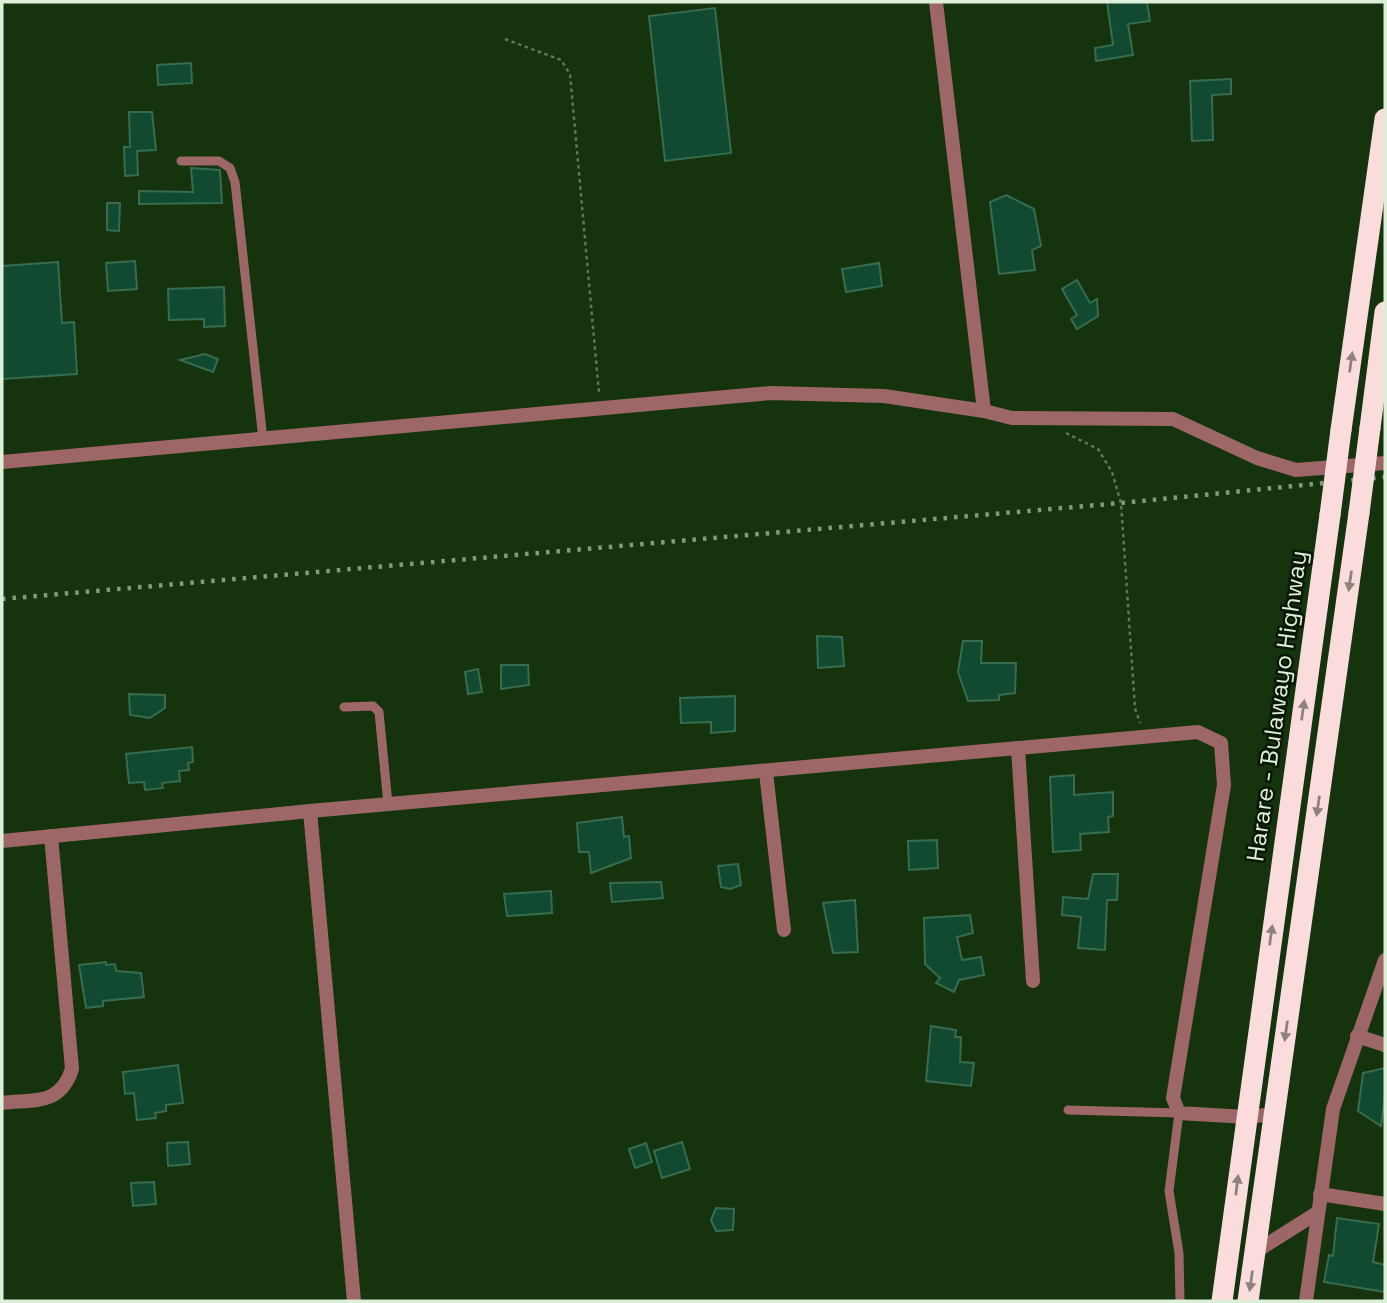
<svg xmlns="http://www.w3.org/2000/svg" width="1387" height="1303" viewBox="0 0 1387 1303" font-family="'Space Grotesk',sans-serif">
	<rect width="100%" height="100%" fill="#15330c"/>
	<!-- building -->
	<g fill="#114a30" stroke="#376c51" stroke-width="2">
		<polygon points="1107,2 1147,2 1150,21 1128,24 1133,55 1096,61 1095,48 1113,45"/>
		<polygon points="715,8 731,153 665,161 649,16"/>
		<polygon points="191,63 192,83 158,85 157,65"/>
		<polygon points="1231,79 1231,94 1212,95 1213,140 1192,141 1190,81"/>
		<polygon points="129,112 152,112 156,150 137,151 138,175 125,176 124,147 130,147"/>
		<polygon points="191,168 220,170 222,203 139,204 139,191 193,192"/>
		<polygon points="1006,195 1034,209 1041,246 1032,250 1035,270 999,274 990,202"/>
		<polygon points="107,203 120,203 119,231 107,230"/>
		<polygon points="135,261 137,289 108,291 106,263"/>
		<polygon points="58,262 62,323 74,322 77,374 2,379 2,266"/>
		<polygon points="879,263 882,286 846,292 842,269"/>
		<polygon points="1077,280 1090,303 1097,299 1098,316 1077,329 1071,319 1077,315 1062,289"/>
		<polygon points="224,287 225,326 204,327 204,319 169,320 168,289"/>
		<polygon points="205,354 218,359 213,372 180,360"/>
		<polygon points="817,636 842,637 844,666 818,668"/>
		<polygon points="963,641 982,641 981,663 1016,663 1015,693 999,695 999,700 968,701 958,672"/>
		<polygon points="501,665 528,665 529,685 501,689"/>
		<polygon points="478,669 482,692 468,694 465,672"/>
		<polygon points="129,694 165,695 165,708 150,718 130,715"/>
		<polygon points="735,696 735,731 711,733 711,722 681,723 680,698"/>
		<polygon points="192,747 193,762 188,763 189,770 179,771 180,781 162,783 163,788 145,790 144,782 129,783 126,754"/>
		<polygon points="1074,775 1074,795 1113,792 1113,816 1108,817 1109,832 1080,834 1081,850 1053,852 1050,777"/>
		<polygon points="622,817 624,837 629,836 631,858 591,873 589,852 579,852 577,823"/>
		<polygon points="937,840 938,868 909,870 908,841"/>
		<polygon points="738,864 741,885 730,889 721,887 718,866"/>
		<polygon points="1093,874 1118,874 1117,900 1107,900 1105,950 1078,948 1081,917 1062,915 1063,897 1088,899"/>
		<polygon points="661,882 663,898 612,902 610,883"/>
		<polygon points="551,891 552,913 507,916 504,894"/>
		<polygon points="855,900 858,952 833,953 823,903"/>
		<polygon points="970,915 973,933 957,937 962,960 981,957 984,975 959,980 954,992 936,983 940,978 925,964 924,918"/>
		<polygon points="106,962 106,965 115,964 116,971 141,973 144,997 103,1001 103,1006 86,1008 79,965"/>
		<polygon points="931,1026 956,1030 955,1037 961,1037 960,1062 974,1063 971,1086 926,1081"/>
		<polygon points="178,1065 183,1103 166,1105 166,1111 155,1113 156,1118 137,1120 134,1093 125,1094 123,1072"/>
		<polygon points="1385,1068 1385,1096 1381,1126 1358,1111 1363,1073"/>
		<polygon points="188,1142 190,1164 168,1166 167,1143"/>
		<polygon points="682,1142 690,1169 662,1178 654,1151"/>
		<polygon points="646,1143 652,1162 635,1168 629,1149"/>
		<polygon points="154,1182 156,1204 133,1206 131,1183"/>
		<polygon points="716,1208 734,1209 733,1230 716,1231 711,1220"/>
		<polygon points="1337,1218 1379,1224 1373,1262 1385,1265 1385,1292 1324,1282 1329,1255 1333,1256"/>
	</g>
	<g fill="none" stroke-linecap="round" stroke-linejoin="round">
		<!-- path -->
		<g stroke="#5e7857" stroke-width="2.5" stroke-dasharray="3.5 3.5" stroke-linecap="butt">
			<polyline points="505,39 561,60 570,74 599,393"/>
			<polyline points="1066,433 1098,449 1112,472 1121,503 1135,708 1140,723"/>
		</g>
		<!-- lane -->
		<g stroke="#9e6767" stroke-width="9">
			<polyline points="181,161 219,161 230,168 235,182 263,440"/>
			<polyline points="344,707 373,706 379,712 388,804"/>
			<polyline points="1068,1110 1179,1113 1169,1191 1179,1253 1180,1301"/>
		</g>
		<!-- street -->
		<g stroke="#9e6767" stroke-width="14">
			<polyline points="984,411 1012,418 1173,419 1257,458 1296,470 1385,463"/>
			<polyline points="2,462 771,393 884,396 984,411 936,2"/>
			<polyline points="1018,748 1033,981"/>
			<polyline points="766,772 784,930"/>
			<polyline points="310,811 1198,732 1221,743 1224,785 1173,1098 1179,1113 1246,1117 1274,1114"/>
			<polyline points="2,841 310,811 354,1301"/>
			<polyline points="1357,1036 1385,1045"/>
			<path d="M2,1103C35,1099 60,1106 72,1069L51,836"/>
			<polyline points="1320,1194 1385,1204"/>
			<polyline points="1255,1252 1317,1213"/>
			<polyline points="1306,1301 1333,1109 1385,960"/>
		</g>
		<!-- highway -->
		<g stroke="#f9dcdb" stroke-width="21">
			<polyline points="1370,428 1385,312"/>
			<polyline points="1341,430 1385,119"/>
			<polyline points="1222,1301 1330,515"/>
			<polyline points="1248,1301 1359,513"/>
		</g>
		<!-- rail -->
		<polyline stroke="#839b7d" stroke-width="4.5" stroke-dasharray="3.5 7" stroke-linecap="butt" points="2,599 1121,503 1385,477"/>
		<!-- highway-bridge -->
		<g stroke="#f9dcdb" stroke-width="21">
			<polyline points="1359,513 1370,428"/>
			<polyline points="1330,515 1341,430"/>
		</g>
	</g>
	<!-- one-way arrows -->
	<defs><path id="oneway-solid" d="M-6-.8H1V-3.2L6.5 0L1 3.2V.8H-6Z" transform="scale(1.75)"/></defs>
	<g fill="#8d837c">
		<use href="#oneway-solid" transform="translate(1351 362) rotate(-82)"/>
		<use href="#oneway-solid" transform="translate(1350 581) rotate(98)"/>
		<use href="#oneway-solid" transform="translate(1303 710) rotate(-82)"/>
		<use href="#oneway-solid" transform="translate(1318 806) rotate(98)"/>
		<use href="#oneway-solid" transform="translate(1271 935) rotate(-82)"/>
		<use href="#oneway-solid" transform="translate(1286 1031) rotate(98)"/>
		<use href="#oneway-solid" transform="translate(1237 1185) rotate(-83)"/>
		<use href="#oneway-solid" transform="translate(1251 1281) rotate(98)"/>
	</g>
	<g text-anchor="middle" stroke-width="5" stroke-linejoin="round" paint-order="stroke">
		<!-- street labels -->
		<g font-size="24" fill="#ddefd8" stroke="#0a1707">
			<text transform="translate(1277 706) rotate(-82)" y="8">Harare - Bulawayo Highway</text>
		</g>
	</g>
	<!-- border -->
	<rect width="1387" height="1303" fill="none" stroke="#ddefd8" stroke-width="7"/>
</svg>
